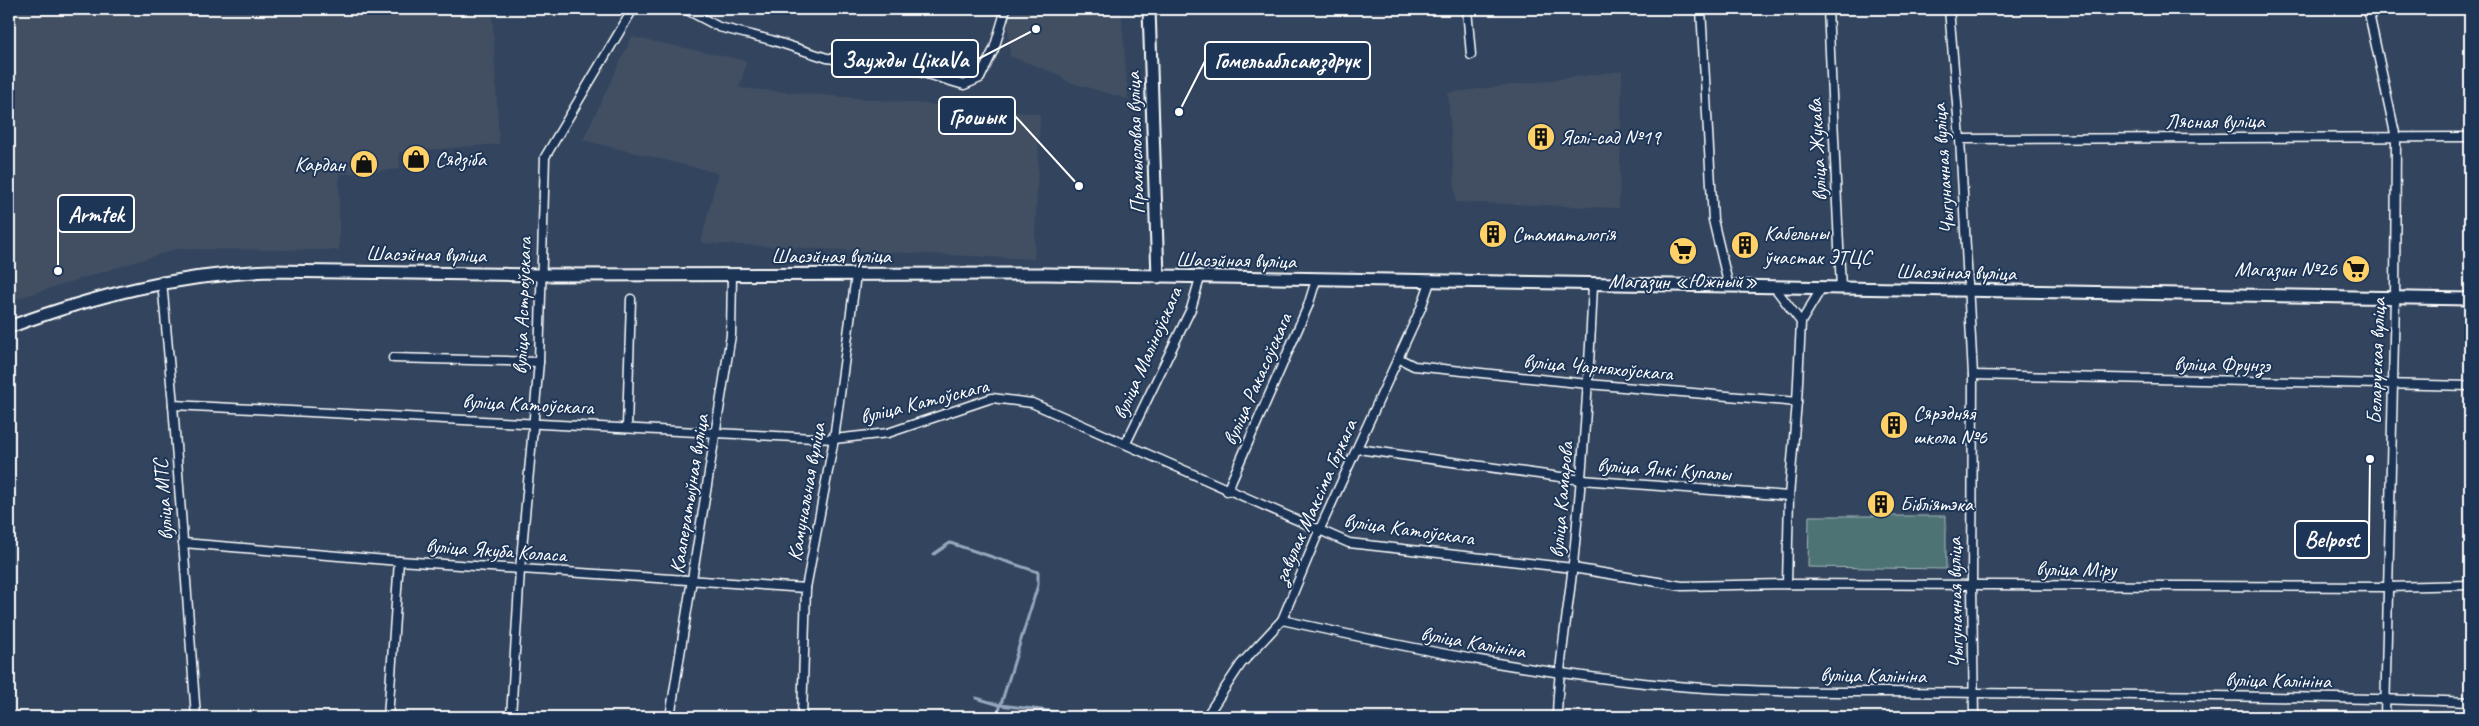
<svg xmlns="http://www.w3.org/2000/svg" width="2479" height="726" viewBox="0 0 2479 726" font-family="Caveat,sans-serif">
	<rect width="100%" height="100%" fill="#33455e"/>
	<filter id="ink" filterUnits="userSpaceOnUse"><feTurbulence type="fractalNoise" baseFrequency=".02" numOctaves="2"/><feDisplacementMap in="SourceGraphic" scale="10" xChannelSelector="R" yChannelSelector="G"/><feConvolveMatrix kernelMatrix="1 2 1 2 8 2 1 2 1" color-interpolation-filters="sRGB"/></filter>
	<g filter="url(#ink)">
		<!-- built -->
		<g fill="#425063">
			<polygon points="9,9 492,9 499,144 399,152 400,169 339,174 339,250 176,249 9,301"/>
			<polygon points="1014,9 1121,9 1128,99 1069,82 1055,73 1010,56 1008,14"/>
			<polygon points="632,37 747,61 739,88 1040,114 1034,259 701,243 718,173 583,140"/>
			<polygon points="1622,71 1619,208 1456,202 1448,93"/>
		</g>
		<!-- green -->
		<polygon fill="#4d7375" stroke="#a6b9ba" points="1809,516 1946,516 1946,569 1808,567"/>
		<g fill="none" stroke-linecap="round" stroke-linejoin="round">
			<!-- stream -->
			<g stroke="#96a7bc" stroke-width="3">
				<polyline points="934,554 950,543 1038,572 1038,585 997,717"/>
				<polyline points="976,698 1000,705 1092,716"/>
			</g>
			<defs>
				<g id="street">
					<polyline points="685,9 719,27 771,40 827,58 913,70 964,85 980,78 994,49 1006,9"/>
					<polyline points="1467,9 1471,55"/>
					<polyline points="1701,9 1713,220 1729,287"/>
					<polyline points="1828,9 1841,289"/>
					<polyline points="1949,9 1960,139 1973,375 1972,586 1974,717"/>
					<polyline points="2368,9 2396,138 2395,298 2385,717"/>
					<polyline points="1960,139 2470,137"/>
					<polyline points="162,281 173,405 196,717"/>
					<polyline points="1775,288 1801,322 1797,402 1789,496 1787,584"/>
					<polyline points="1801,322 1821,289"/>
					<polyline points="393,358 539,362"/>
					<polyline points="1398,358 1414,366 1588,384 1797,402"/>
					<polyline points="1973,375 2470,386"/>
					<polyline points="173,405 834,439 888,433 992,398 1032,403 1349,543 1573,568 1682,586 1787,584 2387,587 2470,585"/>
					<polyline points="627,427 631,299"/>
					<polyline points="1126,443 1191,309 1200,278"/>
					<polyline points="1358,449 1582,480 1789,496"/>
					<polyline points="1227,491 1308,306 1316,280"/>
					<polyline points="183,543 399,561 806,588"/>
					<path d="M1282,620C1417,650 1552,677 1690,687C1786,694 1882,691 1978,693C2142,695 2306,696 2470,702"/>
					<polyline points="388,717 399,561"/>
					<polyline points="511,717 520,570 539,362 545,157 633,9"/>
					<polyline points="670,717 731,335 732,275"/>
					<polyline points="802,717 806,588 834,439 856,275"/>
					<polyline points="1206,717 1241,664 1282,620 1319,531 1421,308 1430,282"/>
					<path d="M1557,717C1558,662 1569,609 1574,554C1583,465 1589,375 1593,285"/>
				</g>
				<g id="secondary">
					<polyline points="1149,9 1158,277"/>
					<path d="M9,327C97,295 176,275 270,271L543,275L1045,274L2470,299"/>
				</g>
			</defs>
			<!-- street casing -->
			<use href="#street" stroke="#fff" stroke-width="11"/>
			<!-- secondary casing -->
			<use href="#secondary" stroke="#fff" stroke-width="15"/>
			<!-- street -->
			<use href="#street" stroke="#1d3557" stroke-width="8"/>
			<!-- secondary -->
			<use href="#secondary" stroke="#1d3557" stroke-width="11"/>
		</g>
	</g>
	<!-- icons -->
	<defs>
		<symbol id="building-disc" viewBox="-11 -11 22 22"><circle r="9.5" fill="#ffd166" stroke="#1d3557"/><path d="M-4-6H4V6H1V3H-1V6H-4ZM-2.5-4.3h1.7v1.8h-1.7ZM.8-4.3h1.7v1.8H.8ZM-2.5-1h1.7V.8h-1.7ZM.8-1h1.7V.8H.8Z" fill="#111"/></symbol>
		<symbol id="shop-disc" viewBox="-11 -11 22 22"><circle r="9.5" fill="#ffd166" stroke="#1d3557"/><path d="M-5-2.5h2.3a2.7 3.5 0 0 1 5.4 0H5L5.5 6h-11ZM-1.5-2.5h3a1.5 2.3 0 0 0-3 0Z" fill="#111"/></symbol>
		<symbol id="supermarket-disc" viewBox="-11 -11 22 22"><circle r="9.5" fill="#ffd166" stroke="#1d3557"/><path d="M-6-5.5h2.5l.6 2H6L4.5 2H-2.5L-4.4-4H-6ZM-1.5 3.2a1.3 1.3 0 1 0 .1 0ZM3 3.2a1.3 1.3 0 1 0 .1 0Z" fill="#111"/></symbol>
	</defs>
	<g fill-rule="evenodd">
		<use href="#building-disc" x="1525" y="121" width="32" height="32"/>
		<use href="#shop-disc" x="400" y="143" width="32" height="32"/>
		<use href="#shop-disc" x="348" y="148" width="32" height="32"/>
		<use href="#building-disc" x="1477" y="218" width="32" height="32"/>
		<use href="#building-disc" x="1729" y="229" width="32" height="32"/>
		<use href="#supermarket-disc" x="1667" y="235" width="32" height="32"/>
		<use href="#supermarket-disc" x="2340" y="253" width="32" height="32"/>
		<use href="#building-disc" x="1878" y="409" width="32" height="32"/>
		<use href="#building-disc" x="1865" y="488" width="32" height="32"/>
	</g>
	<g text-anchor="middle" stroke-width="4" stroke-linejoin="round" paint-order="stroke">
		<!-- street labels -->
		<g font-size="21" fill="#fff" stroke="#1d3557">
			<text x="2215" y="128">Лясная вуліца</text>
			<text transform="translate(1135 143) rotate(-92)" y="7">Прамысловая вуліца</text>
			<text transform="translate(1817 150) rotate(-93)" y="7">вуліца Жукава</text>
			<text transform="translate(1943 169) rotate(-94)" y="7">Чыгуначная вуліца</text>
			<text transform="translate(426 254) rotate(1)" y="7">Шасэйная вуліца</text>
			<text x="831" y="263">Шасэйная вуліца</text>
			<text transform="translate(1236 260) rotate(1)" y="7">Шасэйная вуліца</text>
			<text transform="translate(1956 272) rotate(1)" y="7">Шасэйная вуліца</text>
			<text transform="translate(522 306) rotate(-88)" y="7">вуліца Астроўскага</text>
			<text transform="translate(1147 353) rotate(-66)" y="7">вуліца Маліноўскага</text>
			<text transform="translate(2376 361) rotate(-88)" y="7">Беларуская вуліца</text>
			<text transform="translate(2222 364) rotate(1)" y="7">вуліца Фрунзэ</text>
			<text transform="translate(1598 367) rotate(5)" y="7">вуліца Чарняхоўскага</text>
			<text transform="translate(1257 379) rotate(-66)" y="7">вуліца Ракасоўскага</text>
			<text transform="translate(924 401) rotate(-14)" y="7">вуліца Катоўскага</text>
			<text transform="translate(528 404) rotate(3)" y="7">вуліца Катоўскага</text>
			<text transform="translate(1664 469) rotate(4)" y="7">вуліца Янкі Купалы</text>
			<text transform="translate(806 492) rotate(-80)" y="7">Камунальная вуліца</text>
			<text transform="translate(689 494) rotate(-81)" y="7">Кааператыўная вуліца</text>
			<text transform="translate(163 500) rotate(-94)" y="7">вуліца МТС</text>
			<text transform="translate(1561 500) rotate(-85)" y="7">вуліца Камарова</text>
			<text transform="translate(1315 501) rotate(-66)" y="7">завулак Максіма Горкага</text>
			<text transform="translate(1409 529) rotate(8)" y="7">вуліца Катоўскага</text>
			<text transform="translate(496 550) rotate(4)" y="7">вуліца Якуба Коласа</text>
			<text x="2076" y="576">вуліца Міру</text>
			<text transform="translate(1955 603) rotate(-91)" y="7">Чыгуначная вуліца</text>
			<text transform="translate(1473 642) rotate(10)" y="7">вуліца Калініна</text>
			<text transform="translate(1873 675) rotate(1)" y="7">вуліца Калініна</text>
			<text transform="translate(2278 680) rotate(1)" y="7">вуліца Калініна</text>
		</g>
		<!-- poi labels -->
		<g font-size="21" fill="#fff" stroke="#1d3557" text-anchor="start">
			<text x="1560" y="144">Яслі-сад №19</text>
			<text x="435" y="166">Сядзіба</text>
			<text x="345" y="171" text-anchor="end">Кардан</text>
			<text x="1764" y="240">Кабельны<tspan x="1764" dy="24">ўчастак ЭТЦС</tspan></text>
			<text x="1512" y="241">Стаматалогія</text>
			<text x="2337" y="276" text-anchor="end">Магазин №26</text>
			<text x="1683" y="288" text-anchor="middle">Магазин «Южный»</text>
			<text x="1913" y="420">Сярэдняя<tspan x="1913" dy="24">школа №6</tspan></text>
			<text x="1900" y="511">Бібліятэка</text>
		</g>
	</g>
	<!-- callouts -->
	<path fill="none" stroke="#fff" stroke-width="2" d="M1036 29L978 59M1179 112L1205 61M1079 186L1015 116M58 271L58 214M2370 459L2369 540"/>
	<g fill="#fff" stroke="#1d3557" stroke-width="2">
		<circle cx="1036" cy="29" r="5"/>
		<circle cx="1179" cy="112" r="5"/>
		<circle cx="1079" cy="186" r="5"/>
		<circle cx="58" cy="271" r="5"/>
		<circle cx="2370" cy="459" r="5"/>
	</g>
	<g fill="#1d3557" stroke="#fff" stroke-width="2">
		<rect x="832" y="40" width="146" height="37" rx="5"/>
		<rect x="1205" y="42" width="165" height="37" rx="5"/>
		<rect x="939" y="97" width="76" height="37" rx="5"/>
		<rect x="58" y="195" width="76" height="37" rx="5"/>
		<rect x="2295" y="521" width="74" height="37" rx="5"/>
	</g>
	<g font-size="22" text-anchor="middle" font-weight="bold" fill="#fff">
		<text x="905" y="67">Заужды ЦікаVа</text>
		<text x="1287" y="68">Гомельаблсаюздрук</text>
		<text x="977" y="124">Грошык</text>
		<text x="96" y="222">Armtek</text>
		<text x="2332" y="547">Belpost</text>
	</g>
	<!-- margin -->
	<rect width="2479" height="726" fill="none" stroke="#1d3557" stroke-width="30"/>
	<rect x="15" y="15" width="2449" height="696" fill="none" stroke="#fff" stroke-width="2" filter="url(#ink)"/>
</svg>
